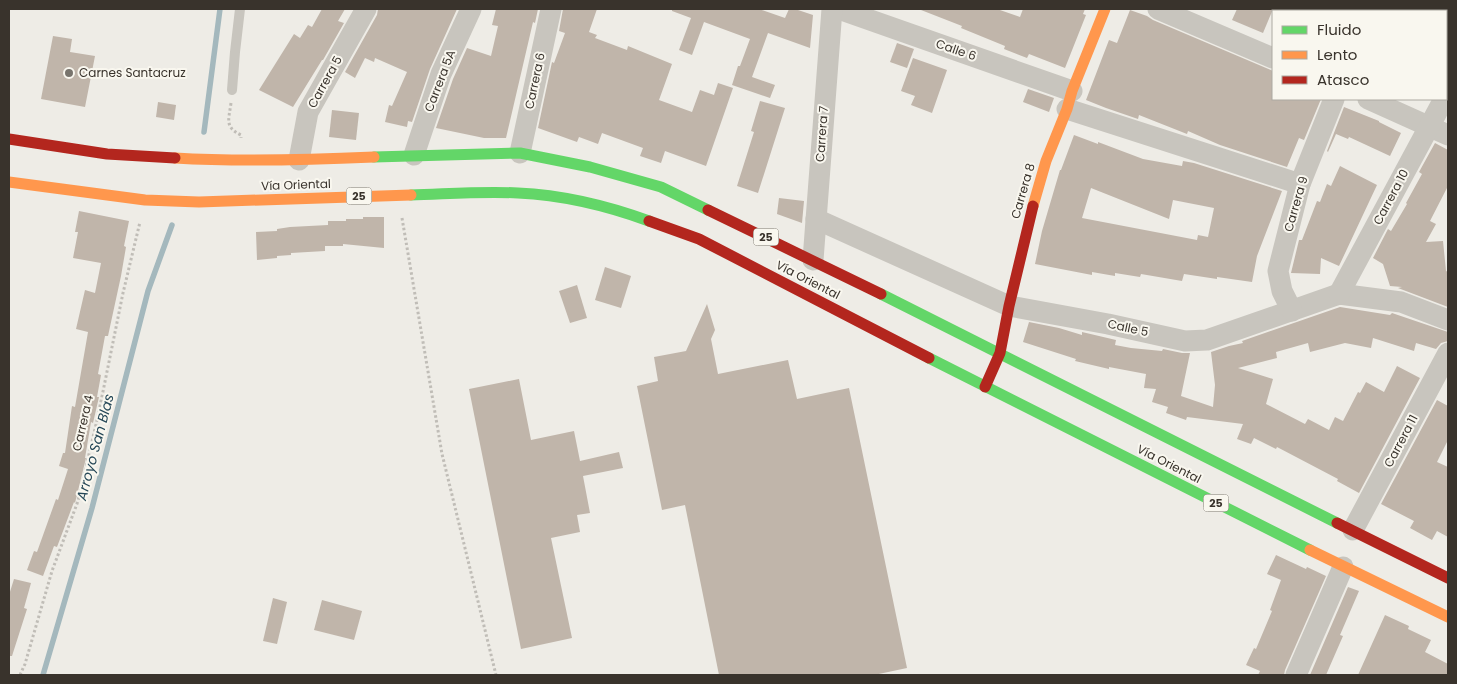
<svg xmlns="http://www.w3.org/2000/svg" width="1457" height="684" viewBox="0 0 1457 684" font-family="Poppins,sans-serif">
	<rect width="100%" height="100%" fill="#eeece6"/>
	<g fill="none" stroke-linecap="round" stroke-linejoin="round">
		<!-- stream -->
		<g stroke="#a4b8bd" stroke-width="5.5">
			<polyline points="204,132 220,9"/>
			<polyline points="43,675 92,508 148,291 172,225"/>
		</g>
	</g>
	<!-- building -->
	<g fill="#c0b5aa" fill-rule="evenodd">
		<polygon points="322,9 345,9 338,21 344,23 323,60 322,60 293,107 259,90 294,34 300,38 308,25 312,27"/>
		<polygon points="378,9 457,9 430,69 412,122 408,121 407,127 385,122 389,105 392,106 407,72 375,58 374,62 365,58 355,78 345,72 377,15"/>
		<polygon points="496,9 538,9 535,23 533,22 506,138 484,138 436,128 453,79 467,48 491,56 498,26 492,25"/>
		<polygon points="563,9 597,9 589,32 597,35 595,38 627,50 628,46 672,64 659,100 692,112 700,90 714,95 718,83 733,88 706,166 665,151 661,163 640,156 643,148 602,133 598,144 579,137 577,142 538,128 552,62 554,63 565,33 559,31"/>
		<polygon points="672,9 759,9 785,18 789,9 795,9 813,15 810,48 768,33 752,77 775,85 770,98 732,85 738,66 740,66 750,39 704,22 692,55 679,50 691,18 672,11"/>
		<polygon points="921,9 997,9 1020,17 1023,9 1085,9 1083,14 1086,15 1065,68 1029,54 1027,58 1004,49 1005,46 961,28 962,26 921,10"/>
		<polygon points="1237,9 1273,9 1263,33 1232,20"/>
		<polygon points="1130,10 1147,16 1153,20 1273,71 1273,99 1321,99 1304,140 1299,138 1287,167 1220,145 1188,131 1187,134 1139,115 1138,119 1106,108 1086,100 1109,40 1117,43"/>
		<polygon points="53,36 72,39 70,52 95,56 85,107 41,99"/>
		<polygon points="897,43 914,49 907,68 890,62"/>
		<polygon points="913,58 947,70 932,113 911,105 915,96 901,91"/>
		<polygon points="1028,89 1054,98 1049,112 1023,102"/>
		<polygon points="760,101 785,108 758,193 737,186 754,132 751,131"/>
		<polygon points="158,102 176,105 174,120 156,117"/>
		<polygon points="1344,107 1379,121 1379,122 1401,133 1390,156 1349,137 1348,139 1336,134 1328,152 1327,151"/>
		<polygon points="332,110 359,113 356,140 329,137"/>
		<path d="M1074,135L1098,144V142L1143,159L1182,166L1183,161L1194,163L1282,191L1257,256L1252,282L1217,277V279L1184,274L1182,281L1141,274L1140,277L1115,273V276L1092,272V275L1035,264L1042,231L1060,170H1061ZM1091,188L1169,219L1173,200L1214,208L1208,237L1198,235L1197,240L1082,218Z"/>
		<polygon points="1435,143 1448,150 1448,186 1430,221 1436,224 1426,242 1443,241 1446,271 1448,272 1448,307 1398,288 1402,287 1390,286 1383,264 1373,258 1388,229 1391,231 1407,204 1406,203 1422,174 1419,172"/>
		<polygon points="1340,166 1377,185 1339,266 1321,258 1320,274 1291,273 1299,240 1302,240 1317,201 1320,202 1327,184 1331,186"/>
		<polygon points="779,198 804,201 802,223 777,214"/>
		<polygon points="79,211 129,221 124,246 126,247 121,276 108,336 105,336 98,374 101,375 97,397 99,397 93,423 91,422 85,458 86,458 75,503 74,502 57,547 54,546 43,576 27,570 34,551 37,552 56,499 58,500 68,469 59,466 63,453 65,453 72,406 75,407 88,332 76,329 85,290 95,293 101,263 73,258 78,232 75,232"/>
		<polygon points="363,217 384,217 384,248 343,244 343,246 325,246 325,251 291,253 291,255 277,256 277,258 257,260 256,232 277,231 277,229 290,227 328,225 328,221 346,221 346,219 363,219"/>
		<polygon points="605,267 631,276 621,308 595,300"/>
		<polygon points="577,285 587,318 570,323 559,291"/>
		<polygon points="707,304 715,330 711,339 718,374 788,360 797,399 849,388 907,668 874,675 719,675 685,505 662,510 637,386 658,381 654,357 686,351"/>
		<polygon points="1340,307 1390,315 1392,313 1448,332 1448,341 1441,343 1436,349 1416,343 1414,351 1373,338 1371,348 1345,343 1310,352 1308,343 1276,352 1277,358 1238,368 1273,379 1266,404 1305,424 1308,419 1329,430 1335,417 1343,421 1358,392 1360,393 1366,382 1384,392 1397,366 1420,378 1359,493 1337,481 1338,479 1277,447 1276,449 1254,438 1251,444 1237,439 1243,424 1187,417 1186,420 1166,413 1168,407 1152,402 1156,389 1144,388 1146,374 1109,367 1109,369 1075,361 1076,359 1023,342 1029,322 1059,328 1082,335 1082,332 1116,340 1115,345 1131,348 1162,351 1163,349 1182,353 1190,353 1181,396 1213,407 1215,385 1211,352 1229,346 1243,343 1242,341"/>
		<polygon points="519,379 531,440 574,431 580,461 619,452 623,468 583,476 590,513 577,515 580,532 551,538 572,638 521,649 469,389"/>
		<polygon points="1437,400 1448,406 1448,440 1437,462 1448,467 1448,537 1437,531 1432,540 1410,528 1414,521 1381,504"/>
		<polygon points="1276,555 1306,569 1307,567 1326,576 1285,670 1284,675 1258,675 1260,671 1246,665 1254,648 1256,649 1272,611 1270,610 1281,580 1267,574"/>
		<polygon points="14,579 31,583 24,608 27,609 12,656 9,656 9,595"/>
		<polygon points="1348,587 1359,591 1340,635 1343,636 1326,675 1310,675"/>
		<polygon points="273,598 287,602 277,644 263,641"/>
		<polygon points="322,600 362,611 354,640 314,630"/>
		<polygon points="1385,615 1409,626 1408,629 1431,640 1425,652 1448,664 1448,675 1358,675"/>
	</g>
	<g fill="none" stroke-linecap="round" stroke-linejoin="round">
		<!-- path -->
		<g stroke="#c0bdb7" stroke-width="3" stroke-dasharray="2.5 2.5" stroke-linecap="butt">
			<path d="M231,103C229,119 224,127 241,135V138"/>
			<polyline points="402,218 442,454 496,675"/>
			<polyline points="20,675 25,664 52,571 78,501 98,416 123,293 140,222"/>
		</g>
		<!-- lane -->
		<polyline stroke="#c8c5be" stroke-width="10" points="232,90 235,52 240,9"/>
		<!-- street -->
		<g stroke="#c8c5be" stroke-width="21">
			<polyline points="839,9 1072,91"/>
			<polyline points="1158,9 1273,58"/>
			<polyline points="1365,11 1366,9"/>
			<polyline points="1368,99 1448,135"/>
			<polyline points="1067,109 1300,184"/>
			<polyline points="520,153 551,9"/>
			<polyline points="414,155 441,74 471,9"/>
			<polyline points="299,160 308,112 366,9"/>
			<polyline points="816,219 1009,306 1108,324 1185,341 1207,340 1339,294 1401,302 1448,320"/>
			<polyline points="813,260 832,9"/>
			<polyline points="1339,294 1444,99"/>
			<polyline points="1292,311 1282,291 1278,271 1300,184 1334,99"/>
			<polyline points="1353,530 1448,353"/>
			<polyline points="1296,675 1343,567"/>
		</g>
		<!-- fast -->
		<g stroke="#63d668" stroke-width="11">
			<polyline points="374,157 520,153 590,167 661,187 708,210"/>
			<path d="M411,195C447,194 483,191 518,193C562,195 608,206 649,221"/>
			<polyline points="881,294 1337,523"/>
			<polyline points="929,358 1310,550"/>
		</g>
		<!-- slow -->
		<g stroke="#ff974d" stroke-width="11">
			<path d="M175,158C241,162 308,160 374,157"/>
			<polyline points="9,182 145,200 199,202 411,195"/>
			<polyline points="1033,206 1046,161 1067,109 1072,91 1105,9"/>
			<polyline points="1310,550 1448,617"/>
		</g>
		<!-- jam -->
		<g stroke="#b3261e" stroke-width="11">
			<polyline points="9,139 107,154 175,158"/>
			<polyline points="708,210 881,294"/>
			<polyline points="649,221 699,239 929,358"/>
			<polyline points="985,387 1000,353 1009,306 1033,206"/>
			<polyline points="1337,523 1448,578"/>
		</g>
	</g>
	<!-- markers -->
	<circle fill="#78746d" stroke="#f9f7ef" stroke-width="2" cx="69" cy="73" r="5"/>
	<g text-anchor="middle" stroke-width="4" stroke-linejoin="round" paint-order="stroke">
		<!-- shield labels -->
		<g fill="#f9f7ef" stroke="#736e66" stroke-width="1">
			<rect x="346.5" y="187.5" width="25" height="17" rx="4"/>
			<rect x="753.5" y="228.5" width="25" height="17" rx="4"/>
			<rect x="1203.5" y="494.5" width="25" height="17" rx="4"/>
		</g>
		<g font-size="11" font-weight="bold" fill="#39332c">
			<text x="359" y="200">25</text>
			<text x="766" y="241">25</text>
			<text x="1216" y="507">25</text>
		</g>
		<!-- street labels -->
		<g font-size="12" fill="#39332c" stroke="#f9f7ef">
			<text transform="translate(956 50) rotate(19)" y="4">Calle 6</text>
			<text transform="translate(440 81) rotate(-69)" y="4">Carrera 5A</text>
			<text transform="translate(535 81) rotate(-78)" y="4">Carrera 6</text>
			<text transform="translate(325 82) rotate(-61)" y="4">Carrera 5</text>
			<text transform="translate(822 134) rotate(-86)" y="4">Carrera 7</text>
			<text transform="translate(296 185) rotate(-2)" y="4">Vía Oriental</text>
			<text transform="translate(1023 191) rotate(-74)" y="4">Carrera 8</text>
			<text transform="translate(1391 197) rotate(-62)" y="4">Carrera 10</text>
			<text transform="translate(1296 204) rotate(-74)" y="4">Carrera 9</text>
			<text transform="translate(808 280) rotate(27)" y="4">Vía Oriental</text>
			<text transform="translate(1128 328) rotate(12)" y="4">Calle 5</text>
			<text transform="translate(83 423) rotate(-77)" y="4">Carrera 4</text>
			<text transform="translate(1401 441) rotate(-62)" y="4">Carrera 11</text>
			<text transform="translate(1169 464) rotate(27)" y="4">Vía Oriental</text>
		</g>
		<!-- poi labels -->
		<g font-size="12" fill="#39332c" stroke="#f9f7ef" text-anchor="start">
			<text x="79" y="77">Carnes Santacruz</text>
		</g>
		<!-- water labels -->
		<g font-size="14" font-style="italic" fill="#254757" stroke="#f9f7ef">
			<text transform="translate(95 447) rotate(-75)" y="5">Arroyo San Blas</text>
		</g>
	</g>
	<!-- border -->
	<rect width="1457" height="684" fill="none" stroke="#39332c" stroke-width="20"/>
	<!-- legend -->
	<rect x="1272" y="10" width="175" height="90" fill="#f9f7ef" stroke="#aca9a1"/>
	<rect x="1282" y="26" width="25" height="8" fill="#63d668" stroke="#aca9a1"/>
	<text x="1317" y="35" font-size="15" fill="#39332c">Fluido</text>
	<rect x="1282" y="51" width="25" height="8" fill="#ff974d" stroke="#aca9a1"/>
	<text x="1317" y="60" font-size="15" fill="#39332c">Lento</text>
	<rect x="1282" y="76" width="25" height="8" fill="#b3261e" stroke="#aca9a1"/>
	<text x="1317" y="85" font-size="15" fill="#39332c">Atasco</text>
</svg>
